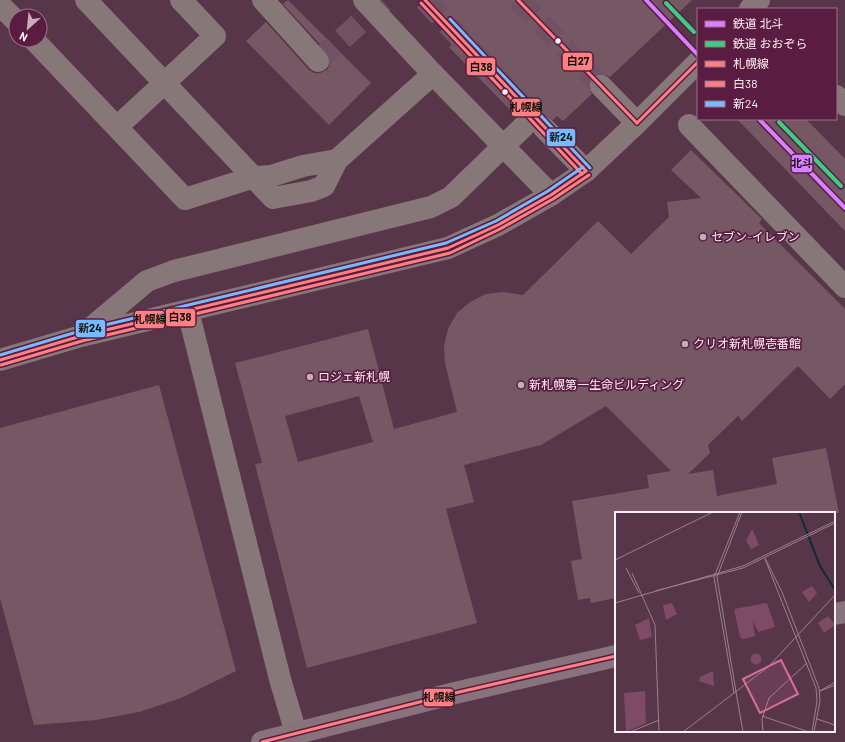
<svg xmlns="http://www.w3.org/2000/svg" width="845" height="742" viewBox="0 0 845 742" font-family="Barlow,'Noto Sans JP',sans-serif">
	<rect width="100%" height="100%" fill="#58364a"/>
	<!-- building -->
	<g fill="#765864" fill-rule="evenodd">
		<polygon points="288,0 371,83 329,125 246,41 266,22 309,70 314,73 320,73 327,70 330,65 330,59 328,53 283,4"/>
		<polygon points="420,0 692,0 610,77 604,74 598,74 593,77 589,83 589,89 592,94 563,121 557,116 553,120 547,116 541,116 535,119 534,116 528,113 522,113 516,116 449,47 458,39"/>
		<polygon points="737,119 806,119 845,159 845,231"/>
		<path d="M691,150L761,218L762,219L759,223L845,309V384L830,399L798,366L742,421L738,416L708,445L710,453L688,474L713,470L717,496L777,484L772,458L826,448L839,513H616V598L591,603L590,598L578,600L571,561L582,559L572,501L649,488L647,475L671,471L606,406L541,445L464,465L474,502L446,509L477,623L307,668L255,464L262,463L235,363L368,329L394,429L457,412L445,363L444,346L448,329L457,313L470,302L486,294L503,292L523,295L598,221L631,254L669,217L667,202L701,198L671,170ZM359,396L373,442L298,462L285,416Z"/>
		<polygon points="159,385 236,671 181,698 139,712 96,720 34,725 0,598 0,428"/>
	</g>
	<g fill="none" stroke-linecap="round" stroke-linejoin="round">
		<!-- minor-tunnel -->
		<g stroke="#715264" stroke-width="22" stroke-dasharray="22 11" stroke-linecap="butt">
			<polyline points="425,0 544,128"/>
			<polyline points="518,0 601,86"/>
			<polyline points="318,61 385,0"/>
		</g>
		<!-- minor -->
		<g stroke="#887779" stroke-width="22">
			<polyline points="86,0 273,198 311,191 324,186 337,160 433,74"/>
			<polyline points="263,0 318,61"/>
			<polyline points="364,0 433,74 551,195"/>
			<polyline points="0,5 16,21"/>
			<polyline points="750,9 759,0"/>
			<polyline points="34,40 185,199 254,177 271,176 303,166 337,160"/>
			<polyline points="601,86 637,123"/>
			<polyline points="836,96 845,105"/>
			<polyline points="689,125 845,287"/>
			<polyline points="117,127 215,36 181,0"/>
			<polyline points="544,128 586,171"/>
			<polyline points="188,311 280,679 296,733"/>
			<polyline points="85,333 147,281 174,271"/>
			<polyline points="0,360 81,336 448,248 498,225 551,195 586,171 637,123 698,62"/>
		</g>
		<!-- highway -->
		<g stroke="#88727b" stroke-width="22">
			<polyline points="834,614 845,612"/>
			<polyline points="262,742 455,693 616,656"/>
		</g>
		<!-- minor-bridge -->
		<polyline stroke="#887779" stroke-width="22" points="174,271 431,207 451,197 525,125"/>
		<defs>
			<g id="bus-1">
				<polyline points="425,0 586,171"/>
				<polyline points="0,360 81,336 448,248 498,225 551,195 586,171"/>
				<polyline points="262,742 455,693 616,656"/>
			</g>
			<g id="bus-2">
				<polyline points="421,3 582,174"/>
				<polyline points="1,365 82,341 450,253 500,229 553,199 589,175"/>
			</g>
			<g id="bus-3">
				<polyline points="450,19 590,168"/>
				<polyline points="0,355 80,331 446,243 496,221 548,191 583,167"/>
			</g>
			<g id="bus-4">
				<polyline points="518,0 637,123"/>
				<polyline points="637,123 698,62"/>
			</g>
		</defs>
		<!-- bus-1 casing -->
		<use href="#bus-1" stroke="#5a1d41" stroke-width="6"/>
		<!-- bus-2 casing -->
		<use href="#bus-2" stroke="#5a1d41" stroke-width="6"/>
		<!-- bus-3 casing -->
		<use href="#bus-3" stroke="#5a1d41" stroke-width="6"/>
		<!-- bus-4 casing -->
		<use href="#bus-4" stroke="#5a1d41" stroke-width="6"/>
		<!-- bus-1 -->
		<use href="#bus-1" stroke="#ff8080" stroke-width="3"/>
		<!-- bus-2 -->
		<use href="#bus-2" stroke="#ff8080" stroke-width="3"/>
		<!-- bus-3 -->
		<use href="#bus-3" stroke="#76bbff" stroke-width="3"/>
		<!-- bus-4 -->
		<use href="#bus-4" stroke="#ff8080" stroke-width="3"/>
		<defs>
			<g id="rail-1">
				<polyline points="646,0 698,55"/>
				<polyline points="759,119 845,208"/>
			</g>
			<g id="rail-2">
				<polyline points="666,3 694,32"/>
				<polyline points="779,122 841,186"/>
			</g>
		</defs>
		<!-- rail-1 casing -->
		<use href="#rail-1" stroke="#5a1d41" stroke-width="7"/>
		<!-- rail-2 casing -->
		<use href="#rail-2" stroke="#5a1d41" stroke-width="7"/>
		<!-- rail-1 -->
		<use href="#rail-1" stroke="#d880ff" stroke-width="4"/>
		<!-- rail-2 -->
		<use href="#rail-2" stroke="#3ace82" stroke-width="4"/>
	</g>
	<!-- markers -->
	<g fill="#feeef5" stroke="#5a1d41" stroke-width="1.5">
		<circle cx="558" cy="41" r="3.5"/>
		<circle cx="505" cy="92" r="3.5"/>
	</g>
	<g fill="#c4aeb9" stroke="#5a1d41" stroke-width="1.5">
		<circle cx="703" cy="237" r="4"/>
		<circle cx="685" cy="344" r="4"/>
		<circle cx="310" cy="377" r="4"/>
		<circle cx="521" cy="385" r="4"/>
	</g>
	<g text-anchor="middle" stroke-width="3.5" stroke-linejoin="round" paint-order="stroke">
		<!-- poi labels -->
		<g font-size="12" fill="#feeef5" stroke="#5a1d41" text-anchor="start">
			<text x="711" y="241">セブン-イレブン</text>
			<text x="693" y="348">クリオ新札幌壱番館</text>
			<text x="318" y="381">ロジェ新札幌</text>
			<text x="529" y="389">新札幌第一生命ビルディング</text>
		</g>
	</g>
	<!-- overview -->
	<g transform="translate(615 512)">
		<rect width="220" height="220" fill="#58364a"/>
		<path d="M137,17L144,33L136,37L131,29ZM197,74L202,81L194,90L187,80ZM57,91L62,102L51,108L48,93ZM152,91L160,115L143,120L138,109L140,124L128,127L125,125L119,97ZM213,104L220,113L209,121L203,111ZM34,106L37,125L25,128L20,113ZM135.5 147a5.5 5.5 0 1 1 11 0a5.5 5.5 0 1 1-11 0ZM98,159L99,174L84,169L85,165ZM30,179L31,211L11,220L9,181Z" fill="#7e4b67"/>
		<path fill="none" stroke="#0d2b39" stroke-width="2" d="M184,0L205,54L220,78"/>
		<path fill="none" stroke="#9a808e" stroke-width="1" d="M150,46L167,80L204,176L205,189L199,220M150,47L201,176L202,189L197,220M0,48L98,0M11,56L24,81M17,61L40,113L44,220M40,79L128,56L220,11M0,91L128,54L220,9M205,179L220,173M205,179L220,170M121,180L102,65L127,0M121,180L128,220M119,181L99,65L125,0M147,204L194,220M202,207L220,213M15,220L44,208M68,220L153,155L220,83M148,220L147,207L154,186L192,151"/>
		<path fill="#da6e99" fill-opacity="0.15" stroke="#da6e99" stroke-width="2" d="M166,148L183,182L145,201L128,167Z"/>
		<rect width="220" height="220" fill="none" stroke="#feeef5" stroke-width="2"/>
	</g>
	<g stroke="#5a1d41" stroke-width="1.5">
		<rect x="562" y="52" width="31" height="19" rx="4" fill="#ff8080"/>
		<rect x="466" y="57" width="30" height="19" rx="4" fill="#ff8080"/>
		<rect x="511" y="98" width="30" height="19" rx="4" fill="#ff8080"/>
		<rect x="546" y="128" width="30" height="19" rx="4" fill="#76bbff"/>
		<rect x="791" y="154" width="22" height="19" rx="4" fill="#d880ff"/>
		<rect x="165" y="308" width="31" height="19" rx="4" fill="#ff8080"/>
		<rect x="134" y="310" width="31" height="19" rx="4" fill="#ff8080"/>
		<rect x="75" y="319" width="31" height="19" rx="4" fill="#76bbff"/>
		<rect x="423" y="688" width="31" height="19" rx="4" fill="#ff8080"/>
	</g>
	<g font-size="11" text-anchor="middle" font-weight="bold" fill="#111">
		<text x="578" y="65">白27</text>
		<text x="481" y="71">白38</text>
		<text x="526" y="111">札幌線</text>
		<text x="561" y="141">新24</text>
		<text x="802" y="167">北斗</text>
		<text x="180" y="321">白38</text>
		<text x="150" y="323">札幌線</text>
		<text x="90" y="332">新24</text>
		<text x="439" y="701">札幌線</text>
	</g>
	<!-- legend -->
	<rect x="697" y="8" width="140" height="112" fill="#5a1d41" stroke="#9c7189"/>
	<rect x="705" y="21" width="20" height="6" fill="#d880ff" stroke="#9c7189"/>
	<text x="733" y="28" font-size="12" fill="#feeef5">鉄道 北斗</text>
	<rect x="705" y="41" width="20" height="6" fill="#3ace82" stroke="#9c7189"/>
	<text x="733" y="48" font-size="12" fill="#feeef5">鉄道 おおぞら</text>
	<rect x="705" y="61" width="20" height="6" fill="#ff8080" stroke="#9c7189"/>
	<text x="733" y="68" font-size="12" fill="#feeef5">札幌線</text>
	<rect x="705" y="81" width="20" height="6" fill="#ff8080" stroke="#9c7189"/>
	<text x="733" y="88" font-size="12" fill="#feeef5">白38</text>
	<rect x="705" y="101" width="20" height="6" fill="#76bbff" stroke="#9c7189"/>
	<text x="733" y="108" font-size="12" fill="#feeef5">新24</text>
	<!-- north arrow -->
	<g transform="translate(28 28) rotate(207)"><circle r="19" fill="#5a1d41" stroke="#9c7189"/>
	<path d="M0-3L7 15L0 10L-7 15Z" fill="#c4aeb9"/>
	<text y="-6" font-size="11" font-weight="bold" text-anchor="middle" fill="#feeef5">N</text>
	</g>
</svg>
